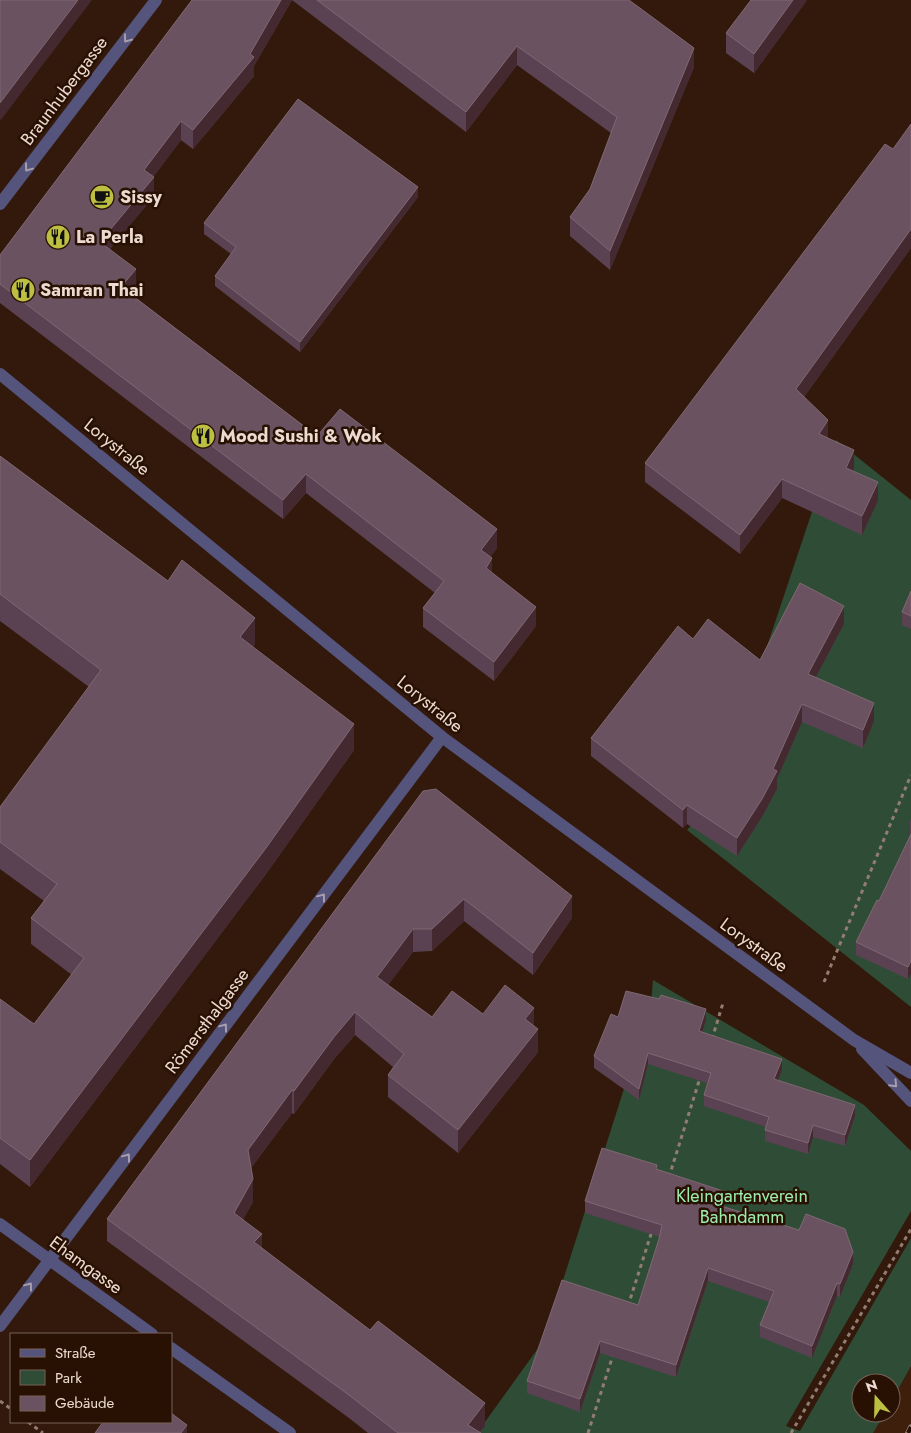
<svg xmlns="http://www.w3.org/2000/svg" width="911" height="1433" viewBox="0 0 911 1433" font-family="Jost,sans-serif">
	<rect width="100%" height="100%" fill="#32190b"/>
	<!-- built -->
	<polygon fill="#3e1f0c" points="911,1366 911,1433 873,1433 885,1413 891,1413 891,1402"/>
	<!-- green -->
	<g fill="#2f4d36">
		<polygon points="836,440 911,500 911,1007 687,830 718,793"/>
		<polygon points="653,980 864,1105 911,1151 911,1211 786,1426 800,1431 911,1238 911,1366 891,1402 891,1383 861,1383 861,1413 885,1413 873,1433 477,1433 544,1340 651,1004"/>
	</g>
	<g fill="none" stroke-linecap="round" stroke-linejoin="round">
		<!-- path -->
		<g stroke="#937d72" stroke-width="3" stroke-dasharray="4 4" stroke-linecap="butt">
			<polyline points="824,982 911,775"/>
			<polyline points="712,1039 723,1003"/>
			<polyline points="669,1177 700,1078"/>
			<polyline points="628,1306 652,1231"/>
			<polyline points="0,1401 11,1409"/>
			<polyline points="28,1422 43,1433"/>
			<polyline points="588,1433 613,1355"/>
			<polyline points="791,1433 911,1229"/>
		</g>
		<!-- minor -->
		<g stroke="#55547d" stroke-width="12">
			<polyline points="0,204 156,0"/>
			<polyline points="0,374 442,737 854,1040 911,1073"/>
			<polyline points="862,1049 911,1101"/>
			<polyline points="0,1224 152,1334"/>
			<polyline points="0,1326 442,737"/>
			<polyline points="171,1348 290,1433"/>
		</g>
		<defs>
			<polyline id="rail" points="908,1433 911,1427"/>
		</defs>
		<!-- rail casing -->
		<use href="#rail" stroke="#a08b80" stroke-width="5.5"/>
		<!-- rail -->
		<use href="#rail" stroke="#281003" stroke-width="4" stroke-dasharray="11" stroke-linecap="butt"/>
	</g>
	<!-- wall -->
	<g fill="#5b4253">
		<polygon points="192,0 629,0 694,67 610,270 570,236 570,217 590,189 611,133 517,65 466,132 292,0 254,66 254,76 193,149 181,140 153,177 154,196 110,249 136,288 131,294 317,436 497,548 490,557 492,573 536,626 494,681 423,627 423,608 435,593 306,493 283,519 0,303 0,255"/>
		<polygon points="807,0 754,73 726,53 726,33"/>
		<polygon points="911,124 911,248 804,397 828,438 854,469 853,471 878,501 862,535 782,498 740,554 645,482 645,463 893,149"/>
		<polygon points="418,197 300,352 215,286 215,276 231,254 204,234 204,223"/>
		<polygon points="0,456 168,581 255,644 253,647 354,750 266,874 30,1187 0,1164 0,999 34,1024 72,975 31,944 31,918 44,901 0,869 0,807 89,687 0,621"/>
		<polygon points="911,591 911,629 902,625 902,612"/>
		<polygon points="844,624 816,677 874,721 863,748 802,722 777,779 777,789 762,817 737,856 687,824 683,828 591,756 591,738 693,639 760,660"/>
		<polygon points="423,791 572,918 533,975 464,921 432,951 413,952 388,985 432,1017 483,1014 534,1026 538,1052 458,1153 388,1097 388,1075 393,1067 355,1035 334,1059 294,1114 292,1113 251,1168 253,1202 243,1219 262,1248 485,1426 480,1432 481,1433 368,1433 349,1418 107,1241 107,1219"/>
		<polygon points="911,820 911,974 908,979 856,955 856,942 879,901 911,834 910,834 910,821"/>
		<polygon points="618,1017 706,1020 702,1032 782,1070 778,1080 855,1116 845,1146 813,1137 808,1154 765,1141 765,1130 766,1127 704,1106 704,1095 707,1083 648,1064 639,1100 594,1068 594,1056"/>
		<polygon points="657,1170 723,1203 722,1207 853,1264 840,1297 837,1296 812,1358 760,1337 760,1325 769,1302 708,1281 676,1377 600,1353 580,1412 527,1393 527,1381 638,1305 660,1237 585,1213 585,1201"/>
	</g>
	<!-- shaded-wall -->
	<g fill="#442a30">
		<polygon points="78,0 92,0 0,121 0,103"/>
		<polygon points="281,0 292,0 254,66 254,76 193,149 193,130 250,54"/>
		<polygon points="793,0 807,0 754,73 754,54"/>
		<polygon points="517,46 517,65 466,132 466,112"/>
		<polygon points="694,48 694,67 610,270 610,251"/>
		<polygon points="181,121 181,140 146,187 154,177 154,196 100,261 100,242 144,170"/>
		<polygon points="418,187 418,197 300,352 300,342"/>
		<polygon points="911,229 911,248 796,408 796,389"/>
		<polygon points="136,269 136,288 121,306 121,287"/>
		<polygon points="828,420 828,439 819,434"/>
		<polygon points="854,450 854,469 846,487 846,468"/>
		<polygon points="306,474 306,493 283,519 283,500"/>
		<polygon points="782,479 782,498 740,554 740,535"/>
		<polygon points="878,482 878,501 862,535 862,516"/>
		<polygon points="497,529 497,548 481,569 481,550"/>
		<polygon points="492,558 492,577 486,568"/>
		<polygon points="844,606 844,624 808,692 808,674"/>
		<polygon points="536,607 536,626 494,681 494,662"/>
		<polygon points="255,618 255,644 240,663 240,637"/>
		<polygon points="874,703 874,721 863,748 863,730"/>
		<polygon points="802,704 802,722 777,779 777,789 762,817 737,856 737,838 773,769"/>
		<polygon points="354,724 354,750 266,874 30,1187 30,1160"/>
		<polygon points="687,805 687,824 683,828 683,810"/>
		<polygon points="572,896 572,918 533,975 533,953"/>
		<polygon points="464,899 464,921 432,951 432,929"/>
		<polygon points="413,929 413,952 377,1000 377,977"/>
		<polygon points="911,961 911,974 908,979 908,967"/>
		<polygon points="534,1008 534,1030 525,1019"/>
		<polygon points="706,1009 706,1020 699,1042 699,1031"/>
		<polygon points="355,1012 355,1035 334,1059 294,1114 294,1091 334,1037"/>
		<polygon points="538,1029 538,1052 458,1153 458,1130"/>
		<polygon points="648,1053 648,1064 639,1100 639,1089"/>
		<polygon points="782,1059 782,1070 774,1090 774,1079"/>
		<polygon points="292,1090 292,1113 248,1172 248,1150"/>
		<polygon points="855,1105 855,1116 845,1146 845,1135"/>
		<polygon points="813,1125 813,1137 808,1154 808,1143"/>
		<polygon points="253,1179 253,1202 234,1235 234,1213"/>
		<polygon points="723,1191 723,1203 718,1218 718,1205"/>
		<polygon points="262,1234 262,1256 254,1242"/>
		<polygon points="853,1252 853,1264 840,1297 840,1284"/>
		<polygon points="708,1268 708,1281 676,1377 676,1365"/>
		<polygon points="837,1283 837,1296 812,1358 812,1346"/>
		<polygon points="600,1341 600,1353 580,1412 580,1399"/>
		<polygon points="485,1403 485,1426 479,1433 468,1425"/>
		<polygon points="187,1425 187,1433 181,1433"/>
	</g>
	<!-- building -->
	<g fill="#6b5260" stroke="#7f6872">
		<polygon points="0,0 78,0 0,103"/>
		<polygon points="192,0 281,0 250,54 254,57 193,130 181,121 144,170 154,177 100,242 136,269 121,287 317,436 340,409 497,529 481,550 492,558 486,568 536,607 494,662 423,608 444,581 306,474 283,500 0,284 0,255"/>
		<polygon points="317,0 629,0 694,48 610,251 570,217 590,189 617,117 517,46 466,112"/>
		<polygon points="751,0 793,0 754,54 726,33"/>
		<polygon points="298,99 418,187 300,342 215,276 236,247 204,223"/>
		<polygon points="911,124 911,229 796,389 828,420 819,434 854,450 846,468 878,482 862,516 782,479 740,535 645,463 885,144 893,149"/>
		<polygon points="0,456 168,581 182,560 255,618 240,637 354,724 266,848 30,1160 0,1138 0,999 34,1024 84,958 31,918 57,884 0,842 0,807 101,670 0,594"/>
		<polygon points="800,583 844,606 808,674 874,703 863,730 802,704 773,769 777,771 762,799 737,838 687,805 683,810 591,738 678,626 693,639 708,619 760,660"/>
		<polygon points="911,591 911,616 902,612"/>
		<polygon points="436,789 572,896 533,953 464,899 432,929 413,929 377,977 432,1017 452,991 483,1014 505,985 534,1008 525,1019 538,1029 458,1130 388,1075 404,1054 355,1012 334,1037 294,1091 292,1090 248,1150 253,1179 234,1213 262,1234 254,1242 370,1330 378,1321 485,1403 468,1425 481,1433 398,1433 349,1395 107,1219 423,791"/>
		<polygon points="911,834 911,961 908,967 856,942 877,900 879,901"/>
		<polygon points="626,991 659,999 661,995 706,1009 699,1031 782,1059 774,1079 855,1105 845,1135 813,1125 808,1143 765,1130 769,1117 704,1095 711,1073 648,1053 639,1089 594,1056 611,1014 618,1017"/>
		<polygon points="602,1148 657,1165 656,1169 723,1191 718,1205 799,1230 806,1214 845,1229 853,1252 840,1284 837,1283 812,1346 760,1325 774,1291 708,1268 676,1365 600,1341 580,1399 527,1381 562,1280 638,1305 659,1239 662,1225 585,1201"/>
		<polygon points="171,1413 187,1425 181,1433 95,1433 103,1422 171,1422"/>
	</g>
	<!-- one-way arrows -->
	<defs><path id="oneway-chevron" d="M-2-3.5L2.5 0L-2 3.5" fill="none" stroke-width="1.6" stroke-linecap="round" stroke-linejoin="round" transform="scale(1.25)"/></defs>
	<g stroke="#a99eac">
		<use href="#oneway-chevron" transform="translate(127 39) rotate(127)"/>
		<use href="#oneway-chevron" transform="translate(28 168) rotate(127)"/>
		<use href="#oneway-chevron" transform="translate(322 897) rotate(-53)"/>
		<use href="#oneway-chevron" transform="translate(224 1027) rotate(-53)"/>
		<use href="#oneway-chevron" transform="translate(894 1084) rotate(47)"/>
		<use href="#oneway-chevron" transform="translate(127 1157) rotate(-53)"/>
		<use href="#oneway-chevron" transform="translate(29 1286) rotate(-53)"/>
	</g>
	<!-- icons -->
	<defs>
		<symbol id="cafe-disc" viewBox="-11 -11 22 22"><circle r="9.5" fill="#bdbf43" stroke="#281003"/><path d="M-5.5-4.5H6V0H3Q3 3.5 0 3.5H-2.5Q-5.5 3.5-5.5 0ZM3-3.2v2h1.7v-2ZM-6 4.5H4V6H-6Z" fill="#111"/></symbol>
		<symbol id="restaurant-disc" viewBox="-11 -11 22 22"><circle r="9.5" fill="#bdbf43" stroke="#281003"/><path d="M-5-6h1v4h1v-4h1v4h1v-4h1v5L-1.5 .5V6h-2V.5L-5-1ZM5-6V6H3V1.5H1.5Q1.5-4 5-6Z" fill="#111"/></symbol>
	</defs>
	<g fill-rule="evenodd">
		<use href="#cafe-disc" x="88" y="183" width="28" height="28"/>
		<use href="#restaurant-disc" x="44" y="223" width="28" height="28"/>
		<use href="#restaurant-disc" x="9" y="276" width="28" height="28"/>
		<use href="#restaurant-disc" x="189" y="422" width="28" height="28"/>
	</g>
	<g text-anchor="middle" stroke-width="5" stroke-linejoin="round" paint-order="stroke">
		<!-- street labels -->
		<g font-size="18" fill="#eddbd2" stroke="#281003">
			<text transform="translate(64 91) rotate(-53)" y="6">Braunhubergasse</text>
			<text transform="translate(117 447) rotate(39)" y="6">Lorystraße</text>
			<text transform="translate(430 704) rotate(39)" y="6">Lorystraße</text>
			<text transform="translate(754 945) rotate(36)" y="6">Lorystraße</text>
			<text transform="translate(207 1021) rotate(-53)" y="6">Römersthalgasse</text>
			<text transform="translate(86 1265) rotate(36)" y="6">Ehamgasse</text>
		</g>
		<!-- poi labels -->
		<g font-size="18" font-weight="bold" fill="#eddbd2" stroke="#281003" text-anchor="start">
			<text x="120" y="203">Sissy</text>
			<text x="76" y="243">La Perla</text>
			<text x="40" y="296">Samran Thai</text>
			<text x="220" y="442">Mood Sushi &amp; Wok</text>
		</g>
		<!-- park labels -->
		<g font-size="18" fill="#9cedad" stroke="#281003">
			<text x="742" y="1202">Kleingartenverein<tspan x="742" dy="21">Bahndamm</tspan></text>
		</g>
	</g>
	<!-- legend -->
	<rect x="10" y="1333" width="162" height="90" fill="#281003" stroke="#776156"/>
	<rect x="20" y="1349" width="25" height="8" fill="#55547d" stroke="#776156"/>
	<text x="55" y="1358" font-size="15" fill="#eddbd2">Straße</text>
	<rect x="20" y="1370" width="25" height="15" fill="#2f4d36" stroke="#776156"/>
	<text x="55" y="1383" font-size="15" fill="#eddbd2">Park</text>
	<rect x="20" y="1396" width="25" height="15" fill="#6b5260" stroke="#776156"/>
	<text x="55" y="1408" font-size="15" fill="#eddbd2">Gebäude</text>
	<!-- north arrow -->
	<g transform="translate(876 1398) rotate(340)"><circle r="24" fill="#281003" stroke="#776156"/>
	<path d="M0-4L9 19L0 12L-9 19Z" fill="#bdbf43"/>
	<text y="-8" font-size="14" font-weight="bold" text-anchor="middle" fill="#eddbd2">N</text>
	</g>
</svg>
